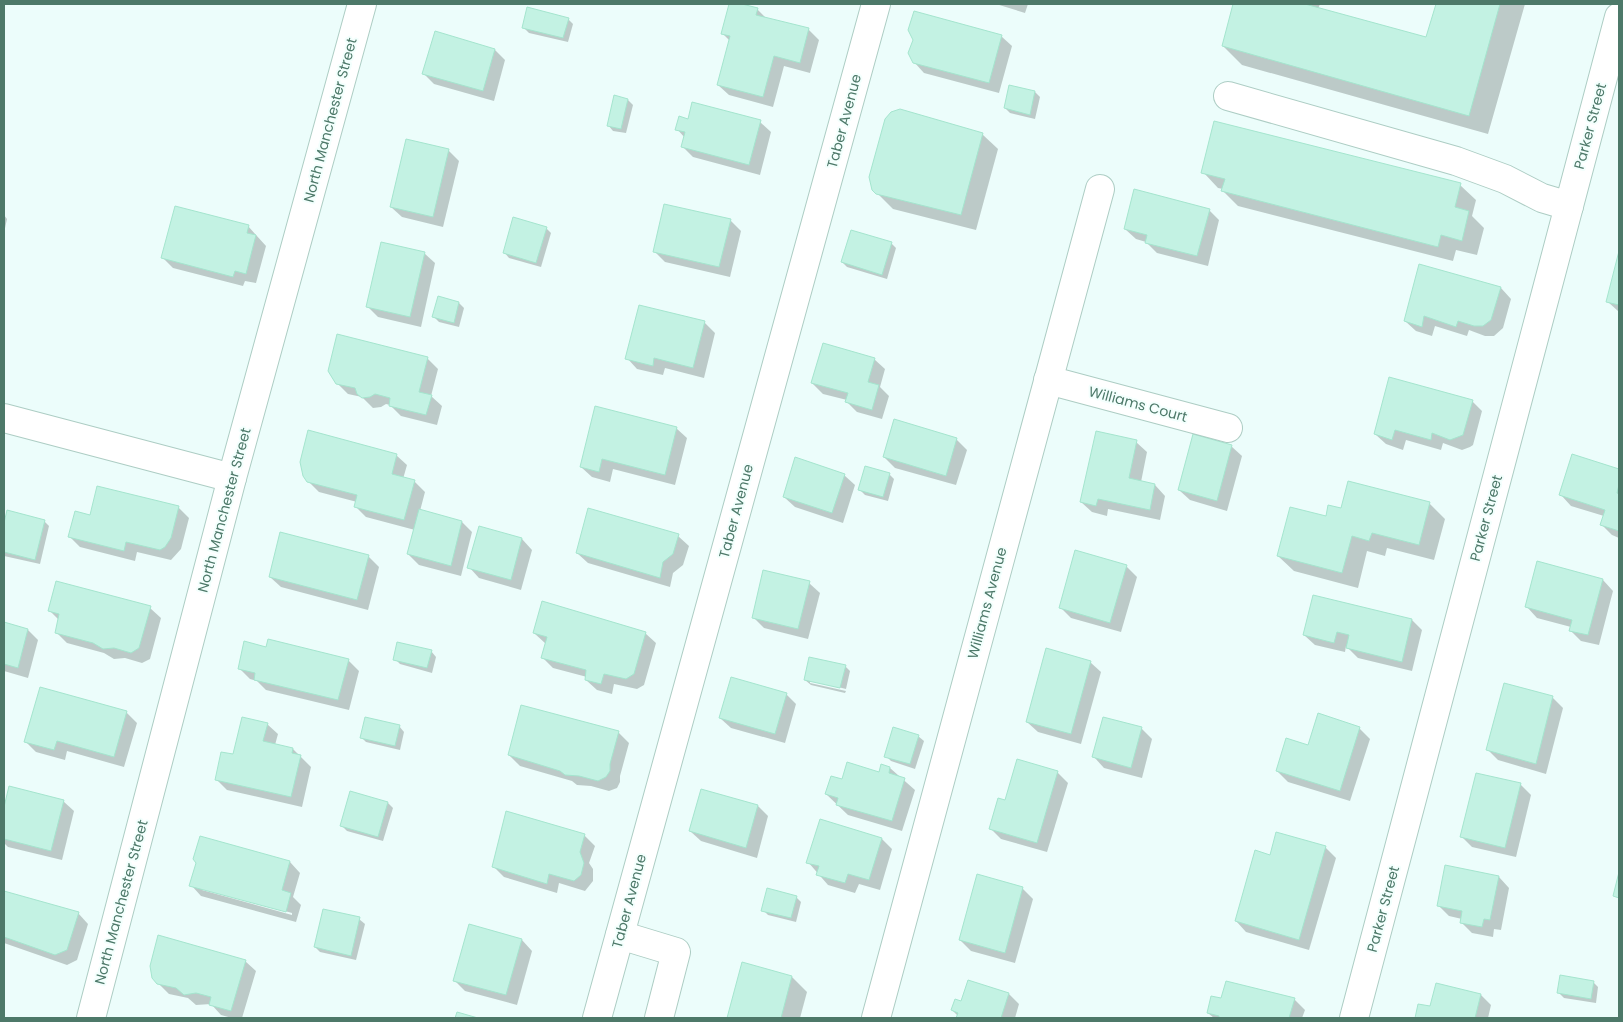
<svg xmlns="http://www.w3.org/2000/svg" width="1623" height="1022" viewBox="0 0 1623 1022" font-family="Poppins,sans-serif">
	<rect width="100%" height="100%" fill="#ecfdfb"/>
	<!-- shadow -->
	<g fill="#0003" fill-rule="evenodd">
		<polygon points="730,4 737,4 757,9 767,19 808,29 819,40 810,73 784,66 773,107 729,95 718,85 730,41 722,33"/>
		<polygon points="996,4 1028,4 1025,13"/>
		<polygon points="1235,4 1320,4 1318,9 1427,39 1437,4 1525,4 1488,134 1242,65 1223,46"/>
		<polygon points="568,19 573,24 568,42 529,33 524,28"/>
		<polygon points="1001,36 1012,46 999,93 924,73 914,62 914,39"/>
		<polygon points="495,50 505,60 494,101 434,84 424,74"/>
		<polygon points="1035,92 1040,97 1035,119 1010,113 1005,108"/>
		<polygon points="628,100 633,105 626,133 613,131 608,125"/>
		<polygon points="689,120 760,122 771,132 760,175 693,157 683,147 685,138 677,129"/>
		<polygon points="982,134 998,149 976,230 893,209 873,189"/>
		<polygon points="448,150 459,161 443,227 402,217 391,207"/>
		<polygon points="1203,172 1460,185 1476,200 1472,216 1484,228 1477,255 1456,250 1453,261 1238,206 1223,191 1223,189 1218,188"/>
		<polygon points="1209,210 1219,220 1208,266 1157,253 1146,242 1136,239 1125,229"/>
		<polygon points="4,215 7,219 4,233"/>
		<polygon points="730,220 741,231 730,277 665,262 654,251"/>
		<polygon points="248,226 266,246 256,283 245,281 243,286 173,268 162,257"/>
		<polygon points="546,228 551,233 541,267 509,258 504,252"/>
		<polygon points="891,243 896,248 887,279 847,267 842,262"/>
		<polygon points="424,253 435,263 421,327 378,317 368,307"/>
		<polygon points="1619,256 1619,312 1607,301"/>
		<polygon points="1420,266 1501,288 1511,299 1503,328 1494,336 1485,336 1469,330 1467,336 1435,326 1432,336 1416,331 1405,321"/>
		<polygon points="459,303 464,308 459,327 439,322 434,317"/>
		<polygon points="704,322 715,333 704,378 665,368 663,375 637,369 627,358"/>
		<polygon points="427,358 438,369 431,396 442,406 437,425 401,416 390,405 386,404 381,407 373,408 362,397 348,394 337,383"/>
		<polygon points="874,359 885,369 880,387 889,396 882,419 857,412 847,402 847,400 823,394 812,383"/>
		<polygon points="1472,401 1482,411 1473,445 1470,447 1462,450 1443,443 1441,450 1406,440 1403,450 1386,444 1375,434"/>
		<polygon points="676,428 687,438 675,485 613,469 610,482 592,477 581,467"/>
		<polygon points="956,439 967,450 956,485 895,468 884,457"/>
		<polygon points="1136,442 1147,452 1141,482 1155,485 1165,496 1160,520 1108,509 1107,516 1092,512 1081,502"/>
		<polygon points="1231,446 1242,456 1227,511 1190,500 1179,490"/>
		<polygon points="396,455 407,465 403,479 414,481 425,492 420,511 462,522 472,532 461,576 419,565 408,554 415,530 366,517 355,506 357,502 319,492 308,481"/>
		<polygon points="1573,456 1619,471 1619,538 1612,535 1602,525 1604,516 1571,506 1561,495"/>
		<polygon points="889,474 894,479 888,501 865,495 860,490"/>
		<polygon points="844,475 855,485 843,523 795,507 784,497"/>
		<polygon points="1429,503 1445,519 1434,560 1387,548 1385,556 1367,551 1358,588 1294,571 1278,556 1327,517 1342,510"/>
		<polygon points="178,507 189,518 181,549 171,560 137,552 135,561 80,547 70,537 91,517"/>
		<polygon points="8,512 44,521 49,526 40,564 4,556 4,528"/>
		<polygon points="480,528 522,539 532,550 521,590 479,578 469,567"/>
		<polygon points="678,536 689,546 683,565 673,573 670,587 588,563 577,553"/>
		<polygon points="368,556 379,567 368,610 281,587 270,577"/>
		<polygon points="1538,563 1603,580 1613,591 1599,645 1581,641 1570,630 1571,627 1537,618 1527,607"/>
		<polygon points="1126,566 1137,577 1121,632 1071,618 1060,607"/>
		<polygon points="809,583 820,593 808,639 764,628 753,617"/>
		<polygon points="150,608 161,618 150,659 142,663 125,658 114,659 104,653 67,643 56,632 59,620 50,611"/>
		<polygon points="1412,620 1422,630 1412,671 1358,658 1346,646 1345,652 1315,645 1304,635"/>
		<polygon points="4,623 28,630 38,640 28,678 4,671"/>
		<polygon points="534,633 645,633 656,643 644,685 637,689 614,684 612,694 597,690 586,680 587,677 553,668 542,657 546,644"/>
		<polygon points="267,648 348,660 359,671 349,710 266,690 257,681 250,679 239,668"/>
		<polygon points="431,651 436,657 432,673 400,664 395,659"/>
		<polygon points="1090,662 1101,672 1081,744 1038,732 1027,722"/>
		<polygon points="845,666 850,671 846,689 810,680 810,683 846,691 845,693 811,685 805,680"/>
		<polygon points="1505,684 1553,698 1563,708 1546,774 1498,760 1488,750"/>
		<polygon points="786,694 796,704 785,743 731,728 720,718"/>
		<polygon points="522,707 619,733 629,743 620,776 620,782 617,788 609,791 591,786 577,785 572,781 520,766 509,755"/>
		<polygon points="126,712 137,723 124,767 67,751 65,760 36,752 26,742"/>
		<polygon points="1104,718 1142,729 1152,739 1142,778 1104,768 1094,757"/>
		<polygon points="267,724 278,734 275,745 293,749 311,767 302,807 227,790 216,779 234,756"/>
		<polygon points="399,726 404,732 400,750 366,742 361,737"/>
		<polygon points="1359,728 1370,739 1350,801 1288,782 1277,771 1309,747"/>
		<polygon points="918,736 924,741 915,769 891,761 886,756"/>
		<polygon points="882,766 890,768 915,790 902,831 848,815 826,794 842,780 880,773"/>
		<polygon points="1057,772 1068,783 1047,852 1001,839 990,828 1006,801"/>
		<polygon points="1520,784 1531,795 1516,857 1472,847 1462,837"/>
		<polygon points="10,787 63,801 74,811 62,860 8,847 4,843 4,812"/>
		<polygon points="702,790 758,806 768,816 757,858 701,841 690,831"/>
		<polygon points="388,803 393,808 383,841 347,831 342,826"/>
		<polygon points="584,835 595,846 589,863 593,869 593,881 585,891 559,883 557,893 504,877 493,866"/>
		<polygon points="882,839 892,849 880,890 859,884 855,893 828,885 808,862"/>
		<polygon points="1325,847 1336,858 1309,950 1246,932 1236,921 1271,857"/>
		<path d="M290,862L300,873L293,897L301,905L296,922L201,896L191,885L197,863ZM202,888L292,913V915L202,890Z"/>
		<polygon points="1446,867 1499,877 1509,888 1501,930 1494,929 1493,937 1472,933 1461,922 1462,919 1449,916 1438,905"/>
		<polygon points="978,876 1023,889 1033,899 1015,963 971,951 960,940"/>
		<polygon points="4,893 78,913 88,924 77,960 67,965 4,943"/>
		<polygon points="796,897 801,902 796,922 768,915 763,910"/>
		<polygon points="359,919 365,924 356,960 320,952 315,947"/>
		<polygon points="522,940 532,951 517,1005 465,991 454,980"/>
		<polygon points="245,961 256,971 242,1018 232,1018 221,1015 211,1004 196,1005 188,998 169,994 158,983"/>
		<polygon points="743,964 792,977 807,992 800,1018 728,1018"/>
		<polygon points="1593,982 1598,987 1596,1003 1564,998 1559,993"/>
		<polygon points="1009,994 1019,1004 1015,1018 958,1018 958,1016 952,1010 962,1003"/>
		<polygon points="1481,995 1491,1005 1488,1018 1417,1018 1419,1005 1431,1008"/>
		<polygon points="1294,999 1305,1010 1302,1018 1214,1018 1208,1013 1222,1000"/>
	</g>
	<!-- building -->
	<g fill="#c3f2e3" stroke="#a4e5ce">
		<polygon points="729,4 742,4 758,8 756,15 809,28 800,63 774,56 763,97 717,85 730,36 721,34"/>
		<polygon points="1233,4 1305,4 1426,37 1436,4 1500,4 1469,116 1222,46"/>
		<polygon points="527,7 569,18 563,38 522,28"/>
		<polygon points="914,11 1002,35 989,83 913,63 908,53 913,40 908,30"/>
		<polygon points="435,31 495,49 483,91 422,74"/>
		<polygon points="1009,85 1035,91 1030,115 1004,108"/>
		<polygon points="614,95 628,99 621,129 607,126"/>
		<polygon points="692,102 761,120 749,165 681,147 685,132 675,130 679,116 688,119"/>
		<polygon points="900,109 983,133 961,215 876,194 872,190 869,177 885,119 891,112"/>
		<polygon points="1214,121 1461,183 1455,207 1469,211 1462,241 1441,235 1438,247 1221,191 1225,179 1201,173"/>
		<polygon points="406,139 449,149 433,217 390,207"/>
		<polygon points="1134,189 1210,209 1197,256 1145,243 1147,235 1124,229"/>
		<polygon points="664,204 731,219 719,267 653,252"/>
		<polygon points="175,206 249,225 247,233 256,235 246,274 235,271 233,277 161,258"/>
		<polygon points="513,217 547,227 536,263 503,253"/>
		<polygon points="851,230 892,242 882,275 841,262"/>
		<polygon points="381,242 425,252 410,317 366,307"/>
		<polygon points="1619,251 1619,305 1606,302"/>
		<polygon points="1419,264 1501,287 1491,320 1483,326 1474,326 1458,321 1456,327 1424,316 1422,327 1404,321"/>
		<polygon points="438,296 459,302 454,323 432,317"/>
		<polygon points="639,305 705,321 693,368 654,358 653,366 625,359"/>
		<polygon points="337,334 428,357 419,392 432,395 426,415 389,406 390,398 375,394 370,397 362,398 357,394 355,388 336,384 328,371"/>
		<polygon points="823,343 875,358 868,382 879,385 872,410 845,402 848,393 811,383"/>
		<polygon points="1389,377 1473,400 1463,435 1450,440 1432,433 1431,440 1395,430 1392,440 1374,434"/>
		<polygon points="595,406 677,427 665,475 602,459 599,472 580,467"/>
		<polygon points="894,419 957,438 946,476 883,457"/>
		<polygon points="308,430 397,454 392,474 415,480 404,520 354,507 357,495 307,482 303,476 300,462"/>
		<polygon points="1096,431 1137,440 1129,478 1155,484 1150,510 1098,499 1096,506 1080,502"/>
		<polygon points="1193,434 1232,445 1217,501 1178,490"/>
		<polygon points="1572,454 1619,469 1619,485 1617,493 1619,494 1619,531 1600,525 1605,510 1559,495"/>
		<polygon points="795,457 845,474 832,513 783,497"/>
		<polygon points="865,466 890,473 883,497 858,490"/>
		<polygon points="1348,481 1430,502 1419,545 1372,533 1369,541 1352,536 1342,573 1277,556 1290,507 1326,516 1328,505 1341,508"/>
		<polygon points="97,486 179,506 171,538 165,547 160,550 126,542 124,551 68,537 75,511 90,515"/>
		<polygon points="588,508 679,534 673,554 663,562 660,578 576,553"/>
		<polygon points="419,509 462,521 451,566 407,554"/>
		<polygon points="7,510 45,520 35,560 4,552 4,523"/>
		<polygon points="479,526 522,538 511,580 467,568"/>
		<polygon points="280,532 369,555 357,600 269,577"/>
		<polygon points="1075,550 1127,565 1110,623 1059,608"/>
		<polygon points="1537,561 1603,579 1588,635 1569,631 1572,620 1525,607"/>
		<polygon points="763,570 810,581 798,629 752,618"/>
		<polygon points="56,581 151,606 139,648 131,653 114,648 103,649 93,643 55,633 59,614 48,611"/>
		<polygon points="1313,595 1412,619 1402,662 1346,648 1349,635 1337,632 1334,643 1303,635"/>
		<polygon points="542,601 646,632 634,674 626,679 604,674 601,684 585,680 586,670 541,658 547,637 533,633"/>
		<polygon points="4,622 28,629 18,668 4,664"/>
		<polygon points="268,639 349,659 338,700 254,680 255,673 238,669 244,641 266,647"/>
		<polygon points="397,642 432,650 427,668 393,660"/>
		<polygon points="1046,648 1091,661 1071,734 1026,722"/>
		<polygon points="809,657 846,665 840,688 804,680"/>
		<polygon points="731,677 787,693 775,734 719,718"/>
		<polygon points="1504,683 1553,696 1536,764 1486,750"/>
		<polygon points="40,687 127,711 114,757 57,741 54,750 24,742"/>
		<polygon points="521,705 619,731 610,764 610,771 606,777 598,781 579,776 565,775 560,771 508,755"/>
		<polygon points="1318,713 1360,727 1340,791 1276,771 1286,738 1308,745"/>
		<polygon points="242,717 268,723 263,741 293,748 292,753 301,755 291,797 215,780 221,752 233,754"/>
		<polygon points="365,717 400,725 395,746 360,738"/>
		<polygon points="1103,717 1142,727 1131,768 1092,757"/>
		<polygon points="893,727 919,735 910,764 884,757"/>
		<polygon points="1017,759 1058,771 1037,843 989,829 998,798 1005,800"/>
		<polygon points="847,762 879,772 881,764 890,767 889,773 905,778 892,821 836,805 838,798 825,794 831,776 842,779"/>
		<polygon points="1476,773 1521,783 1505,848 1460,837"/>
		<polygon points="9,786 64,800 51,851 4,839 4,807"/>
		<polygon points="701,789 758,805 746,848 689,831"/>
		<polygon points="350,791 388,802 378,837 340,826"/>
		<polygon points="506,811 585,834 580,852 584,863 581,875 574,881 549,874 547,884 492,867"/>
		<polygon points="820,819 882,838 869,880 848,874 845,883 816,875 819,866 806,863"/>
		<polygon points="1276,832 1326,846 1299,940 1235,921 1255,850 1270,855"/>
		<polygon points="200,836 290,861 282,890 291,893 286,912 189,886 196,863 193,859"/>
		<polygon points="1445,865 1499,876 1490,920 1484,919 1482,927 1460,923 1462,911 1437,906"/>
		<polygon points="1619,872 1619,898 1613,896"/>
		<polygon points="977,874 1023,887 1005,953 959,940"/>
		<polygon points="767,888 797,896 791,918 761,911"/>
		<polygon points="4,891 79,912 67,950 55,955 4,937"/>
		<polygon points="323,909 360,917 351,956 314,947"/>
		<polygon points="469,924 522,939 506,995 453,981"/>
		<polygon points="158,935 246,960 231,1011 209,1005 211,997 196,993 184,995 176,988 157,984 152,978 150,966"/>
		<polygon points="742,962 792,976 781,1018 727,1018"/>
		<polygon points="1560,975 1594,981 1591,999 1557,993"/>
		<polygon points="968,980 1009,993 1001,1018 956,1018 958,1013 951,1010 955,999 961,1001"/>
		<polygon points="1226,981 1295,998 1289,1018 1219,1018 1219,1016 1207,1013 1211,996 1221,998"/>
		<polygon points="1436,983 1481,994 1475,1018 1415,1018 1418,1004 1430,1006"/>
		<polygon points="457,1012 478,1018 455,1018"/>
	</g>
	<g fill="none" stroke-linecap="round" stroke-linejoin="round">
		<defs>
			<g id="minor">
				<polyline points="1228,96 1456,161 1505,179 1542,198 1569,206"/>
				<polyline points="1048,380 1228,428"/>
				<polyline points="4,418 232,478"/>
				<polyline points="620,935 676,952 659,1018"/>
				<polyline points="91,1018 232,478 362,4"/>
				<polyline points="597,1018 876,4"/>
				<polyline points="876,1018 1100,189"/>
				<polyline points="1354,1018 1619,17"/>
			</g>
		</defs>
		<!-- minor casing -->
		<use href="#minor" stroke="#adcdc4" stroke-width="30"/>
		<!-- minor -->
		<use href="#minor" stroke="#fff" stroke-width="28"/>
	</g>
	<g text-anchor="middle" stroke-width="4" stroke-linejoin="round" paint-order="stroke">
		<!-- street labels -->
		<g font-size="14" fill="#4d7969" stroke="#f3fffd">
			<text transform="translate(330 120) rotate(-75)" y="5">North Manchester Street</text>
			<text transform="translate(844 121) rotate(-75)" y="5">Taber Avenue</text>
			<text transform="translate(1590 126) rotate(-75)" y="5">Parker Street</text>
			<text transform="translate(1138 404) rotate(15)" y="5">Williams Court</text>
			<text transform="translate(224 510) rotate(-75)" y="5">North Manchester Street</text>
			<text transform="translate(736 511) rotate(-75)" y="5">Taber Avenue</text>
			<text transform="translate(1486 518) rotate(-75)" y="5">Parker Street</text>
			<text transform="translate(987 603) rotate(-75)" y="5">Williams Avenue</text>
			<text transform="translate(629 901) rotate(-75)" y="5">Taber Avenue</text>
			<text transform="translate(121 902) rotate(-75)" y="5">North Manchester Street</text>
			<text transform="translate(1383 909) rotate(-75)" y="5">Parker Street</text>
		</g>
	</g>
	<!-- border -->
	<rect width="1623" height="1022" fill="none" stroke="#4d7969" stroke-width="10"/>
</svg>
